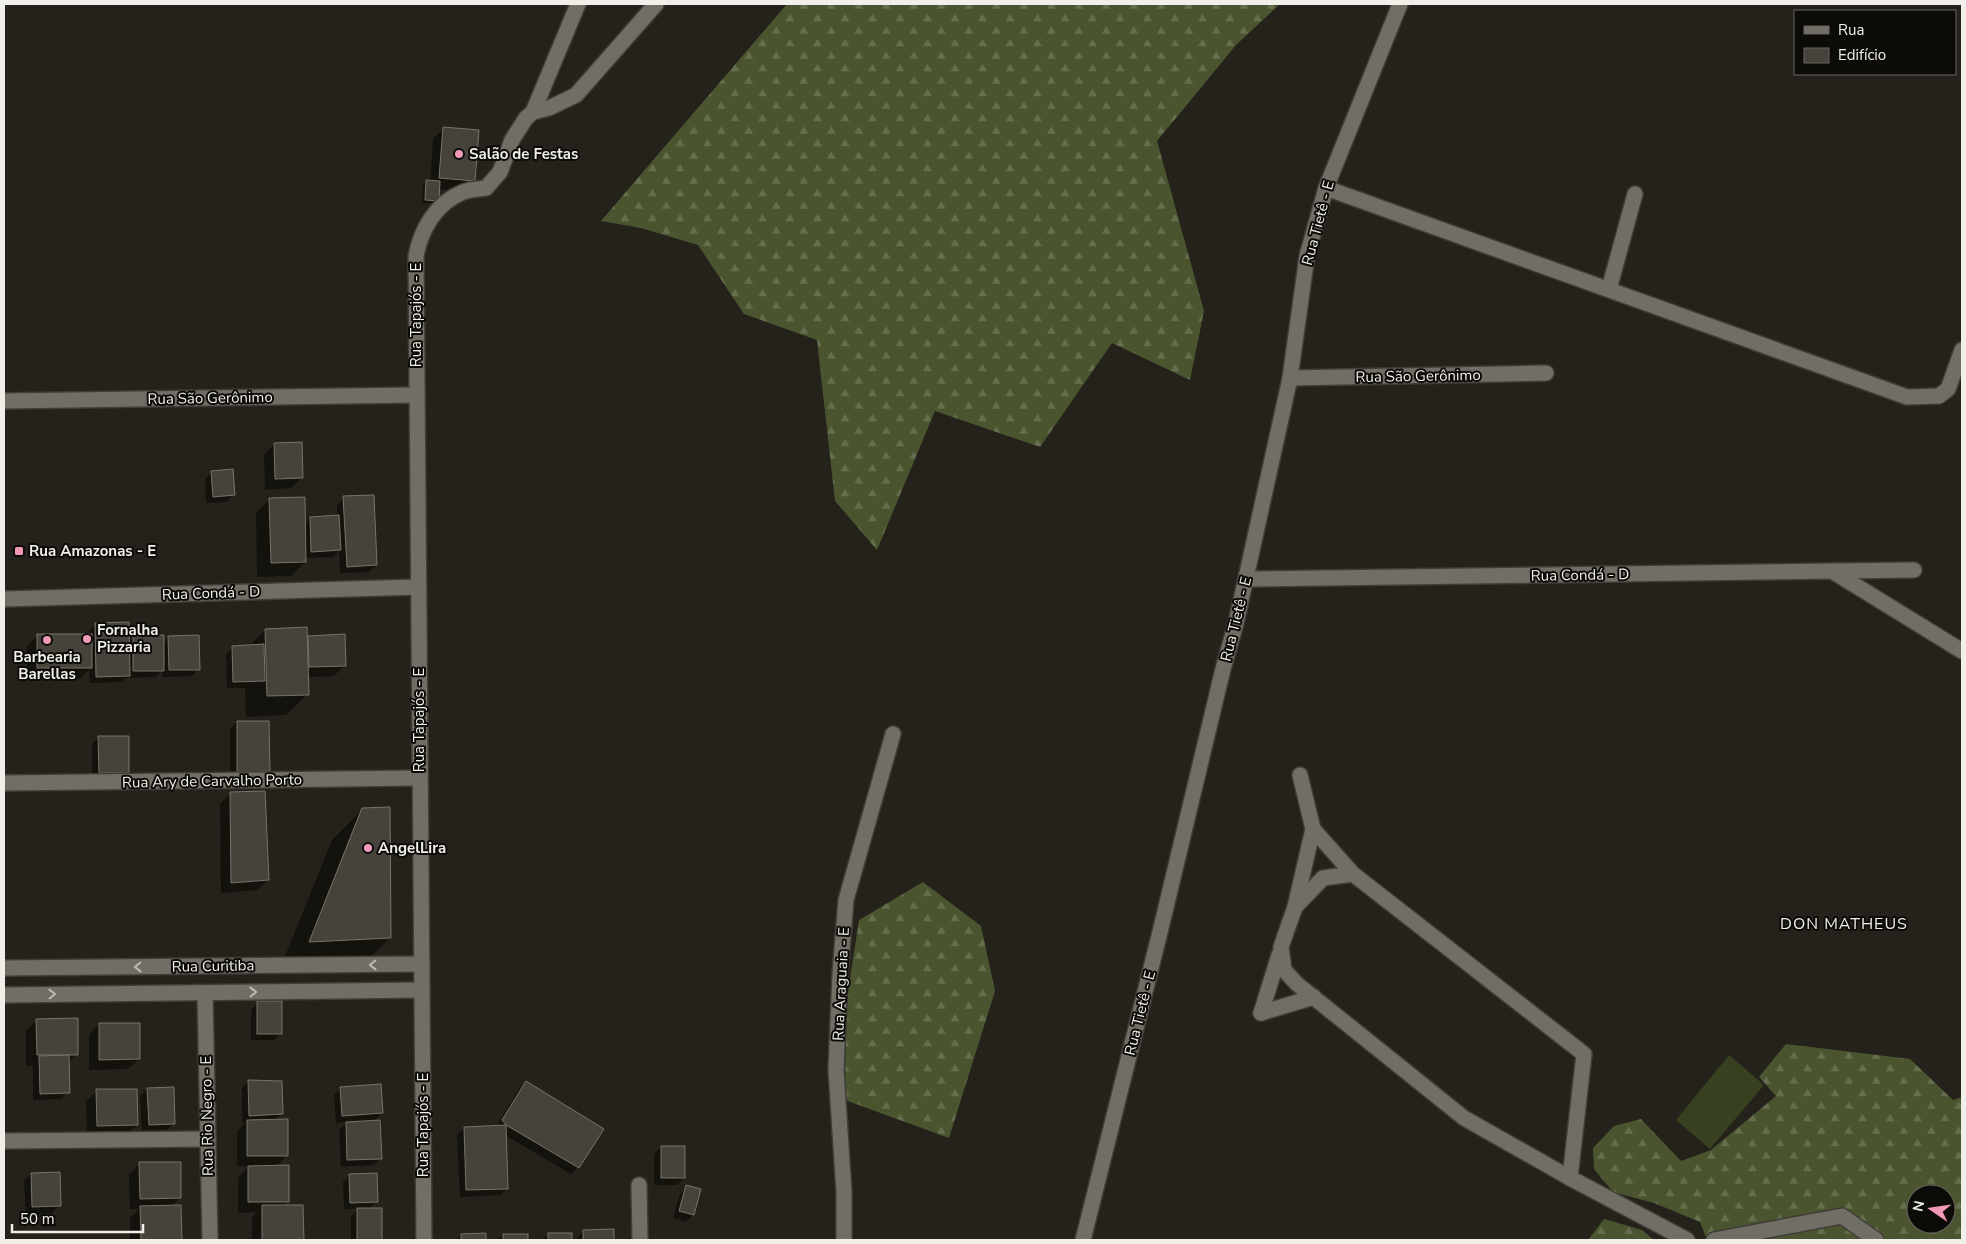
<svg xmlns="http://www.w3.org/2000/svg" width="1966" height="1244" viewBox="0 0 1966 1244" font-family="'Nunito Sans',sans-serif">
	<defs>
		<pattern id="forest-firs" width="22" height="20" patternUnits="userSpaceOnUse" patternTransform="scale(1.25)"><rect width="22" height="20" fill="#4a5530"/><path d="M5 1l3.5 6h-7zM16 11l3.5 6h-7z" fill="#656e4e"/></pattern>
	</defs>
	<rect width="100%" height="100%" fill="#24221a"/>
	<!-- grass -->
	<polygon fill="#37401f" points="1729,1055 1764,1085 1710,1149 1676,1120"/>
	<!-- forest -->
	<g fill="url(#forest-firs)" fill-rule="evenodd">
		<polygon points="787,4 1280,4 1236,45 1157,141 1204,311 1190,380 1112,343 1040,447 935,411 877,550 835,501 817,340 744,314 698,245 641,228 601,221"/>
		<polygon points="923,882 981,926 995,991 949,1138 845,1100 846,1005 859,920"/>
		<path d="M1786,1044L1910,1059L1953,1100L1962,1097V1240H1707L1700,1222L1654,1203L1613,1192L1594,1169L1593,1148L1614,1126L1641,1119L1681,1161L1711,1150L1776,1096L1759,1077ZM1916,1194H1946V1224H1916Z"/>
		<polygon points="1604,1219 1642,1230 1654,1240 1588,1240"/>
	</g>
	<!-- shadow -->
	<g fill="#0007">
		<polygon points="444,128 474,181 463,192 439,189 438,200 435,203 422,203 423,185 426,181 430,182 433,139"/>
		<polygon points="274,444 302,478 291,488 265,490 264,455"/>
		<polygon points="212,472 233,495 226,502 206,503 205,479"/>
		<polygon points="344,498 376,565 369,572 340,573 339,551 333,557 305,558 305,562 291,576 257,577 256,513 270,499 304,524 310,518 337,517 337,505"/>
		<polygon points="96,624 128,642 133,637 163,643 168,637 199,669 192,676 162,677 162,671 156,677 126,678 122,682 90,683 89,669 80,679 27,679 27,646 38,635 89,635 89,631"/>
		<polygon points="265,630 306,640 309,637 345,665 334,676 307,677 308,694 286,715 246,717 245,688 227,688 226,654 233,647 249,646"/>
		<polygon points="237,722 269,771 262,778 230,778 230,729"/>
		<polygon points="99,737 128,773 121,779 92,780 92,744"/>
		<polygon points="231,793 268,880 257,890 221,893 220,804"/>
		<polygon points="363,809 390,938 359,968 279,971 332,840"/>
		<polygon points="258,1003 281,1033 274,1040 251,1040 251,1010"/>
		<polygon points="37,1020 76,1054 68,1063 68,1092 61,1099 33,1100 33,1066 26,1066 26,1031"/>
		<polygon points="99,1024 139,1059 128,1069 89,1070 89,1035"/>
		<polygon points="249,1081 281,1113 274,1121 287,1155 276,1167 288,1201 283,1206 302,1206 302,1240 252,1240 252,1217 257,1212 238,1213 238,1178 249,1166 237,1166 237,1132 246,1122 242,1123 242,1088"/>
		<polygon points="526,1082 578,1167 571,1174 505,1135 507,1188 500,1195 460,1197 457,1135 464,1128 496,1127 519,1089"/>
		<polygon points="341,1088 382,1113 373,1122 381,1158 374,1165 341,1167 339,1130 348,1122 336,1123 334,1095"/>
		<polygon points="147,1089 174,1123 167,1130 142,1131 140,1096"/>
		<polygon points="97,1091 137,1125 126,1136 87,1136 86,1101"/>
		<polygon points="661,1147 684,1178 677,1185 654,1185 654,1154"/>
		<polygon points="140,1164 180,1198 171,1207 180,1206 181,1240 130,1240 130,1218 139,1209 130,1209 129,1174"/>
		<polygon points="31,1174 59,1206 52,1213 26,1214 24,1181"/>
		<polygon points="350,1175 377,1201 369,1209 380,1240 351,1240 351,1216 358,1209 344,1209 343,1182"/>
		<polygon points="687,1187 700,1190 693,1215 686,1222 673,1218 680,1194"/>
		<polygon points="583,1231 613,1231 613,1240 576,1240"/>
		<polygon points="548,1234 571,1234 571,1240 542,1240"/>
		<polygon points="461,1235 484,1235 484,1240 456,1240"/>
		<polygon points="503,1235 526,1235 526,1240 498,1240"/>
	</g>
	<!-- building -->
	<g fill="#45433a" stroke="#77746a">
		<polygon points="443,127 479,130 475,181 439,178"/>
		<polygon points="426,180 440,181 439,201 425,200"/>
		<polygon points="302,442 303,478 275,479 274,443"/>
		<polygon points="233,469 235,495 213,497 211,471"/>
		<polygon points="374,495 377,565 347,567 343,496"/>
		<polygon points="305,497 306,562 271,563 269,498"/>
		<polygon points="339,515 341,550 311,552 310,517"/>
		<polygon points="129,622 130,676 96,677 95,623"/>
		<polygon points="307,627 309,695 267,696 265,629"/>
		<rect x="37" y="634" width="55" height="34"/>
		<polygon points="345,634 346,666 309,667 308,636"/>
		<polygon points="164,635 164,671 133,671 133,636"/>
		<polygon points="199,635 200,670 169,670 168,636"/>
		<polygon points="264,644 265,681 233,682 232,646"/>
		<polygon points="237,721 269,721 270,771 237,772"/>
		<polygon points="98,736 129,736 129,773 99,773"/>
		<polygon points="265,791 269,880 231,883 230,792"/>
		<polygon points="390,807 391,938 309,942 362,808"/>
		<rect x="257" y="1001" width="25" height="33"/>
		<polygon points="78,1018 78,1055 37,1055 36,1019"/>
		<polygon points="99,1023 140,1023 140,1059 99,1060"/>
		<polygon points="69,1055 70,1093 40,1094 39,1056"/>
		<polygon points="248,1080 282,1081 283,1114 249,1116"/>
		<polygon points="526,1081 604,1129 579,1168 506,1125 502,1120"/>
		<polygon points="381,1084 383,1113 342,1116 340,1087"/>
		<polygon points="174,1087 175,1124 149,1125 147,1088"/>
		<polygon points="96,1089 137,1089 138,1125 97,1126"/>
		<polygon points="288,1119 288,1156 247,1156 247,1120"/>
		<polygon points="380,1120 382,1159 347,1160 346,1122"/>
		<polygon points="506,1125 508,1189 466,1190 464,1127"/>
		<rect x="661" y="1146" width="24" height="32"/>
		<polygon points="139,1162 181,1162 181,1198 140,1199"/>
		<polygon points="289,1165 289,1202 248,1202 248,1166"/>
		<polygon points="60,1172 61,1206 32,1207 31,1173"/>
		<polygon points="377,1173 378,1202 350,1203 349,1174"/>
		<polygon points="686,1185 701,1189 694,1215 679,1211"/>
		<polygon points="181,1205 182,1240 141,1240 140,1206"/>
		<polygon points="262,1205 303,1205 304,1240 262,1240"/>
		<rect x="357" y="1208" width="25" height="32"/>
		<polygon points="614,1229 614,1240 583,1240 583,1230"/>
		<polygon points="486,1233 486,1240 461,1240 461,1234"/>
		<rect x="548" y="1233" width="24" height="7"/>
		<rect x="503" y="1234" width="25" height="6"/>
	</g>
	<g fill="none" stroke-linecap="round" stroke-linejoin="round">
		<defs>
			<g id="minor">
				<polyline points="533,112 578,4"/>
				<polyline points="1326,188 1907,397 1939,396 1948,389 1962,350"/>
				<polyline points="1609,289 1635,194"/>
				<polyline points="1290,378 1546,373"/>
				<polyline points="4,401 417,395"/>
				<polyline points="1832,571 1962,651"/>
				<polyline points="1246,579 1914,570"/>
				<polyline points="4,599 418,587"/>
				<polyline points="1300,775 1313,829 1353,874 1584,1054 1570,1178"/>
				<polyline points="4,783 420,778"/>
				<polyline points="1353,874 1323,878 1295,907 1281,947 1284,970 1297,984 1464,1118 1570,1178 1687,1240"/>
				<polyline points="1295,907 1313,829"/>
				<polyline points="4,968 422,964"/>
				<polyline points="205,993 210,1240"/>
				<polyline points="4,995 422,990"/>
				<polyline points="1261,1013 1279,955"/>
				<polyline points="1261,1013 1314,997"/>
				<polyline points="4,1141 208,1139"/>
				<polyline points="639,1185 640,1240"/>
				<path d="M424,1240L416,256C421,229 436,203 463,192C470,189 479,189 486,188L500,172L512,140L526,118L533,112L549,108L576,95L656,4"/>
				<polyline points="844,1240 844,1192 836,1070 840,974 846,900 893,734"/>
				<polyline points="1083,1240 1161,928 1223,669 1236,623 1290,378 1307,256 1326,188 1400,4"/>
				<polyline points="1714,1240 1842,1216 1876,1240"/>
			</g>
		</defs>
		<!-- minor casing -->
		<use href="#minor" stroke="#403d37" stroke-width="18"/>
		<!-- minor -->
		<use href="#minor" stroke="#716e65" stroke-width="15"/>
	</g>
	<!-- one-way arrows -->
	<defs><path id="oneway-chevron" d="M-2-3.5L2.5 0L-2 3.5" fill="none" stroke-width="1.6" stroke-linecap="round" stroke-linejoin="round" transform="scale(1.25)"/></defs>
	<g stroke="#bebbb5">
		<use href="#oneway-chevron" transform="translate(373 965) rotate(179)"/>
		<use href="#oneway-chevron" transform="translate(138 967) rotate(179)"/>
		<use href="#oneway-chevron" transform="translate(253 992) rotate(-1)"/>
		<use href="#oneway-chevron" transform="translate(52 994) rotate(-1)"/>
	</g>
	<!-- markers -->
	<g fill="#f09ab7" stroke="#0d0b08" stroke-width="2">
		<circle cx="459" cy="154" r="5"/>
		<rect x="14" y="546" width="10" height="10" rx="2.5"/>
		<circle cx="87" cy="639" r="5"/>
		<circle cx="47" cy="640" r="5"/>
		<circle cx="368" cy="848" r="5"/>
	</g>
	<g text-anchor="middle" stroke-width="4" stroke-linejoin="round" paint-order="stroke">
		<!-- poi labels -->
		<g font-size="15" font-weight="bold" fill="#f1efea" stroke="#0d0b08" text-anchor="start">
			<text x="469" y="159">Salão de Festas</text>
			<text x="29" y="556">Rua Amazonas - E</text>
			<text x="97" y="635">Fornalha<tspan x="97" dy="17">Pizzaria</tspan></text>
			<text x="47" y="662" text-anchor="middle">Barbearia<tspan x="47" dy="17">Barellas</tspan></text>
			<text x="378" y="853">AngelLira</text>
		</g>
		<!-- street labels -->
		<g font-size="15" fill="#f1efea" stroke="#0d0b08">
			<text transform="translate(1318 223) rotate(-75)" y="5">Rua Tietê - E</text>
			<text transform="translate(416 315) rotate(-90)" y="5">Rua Tapajós - E</text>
			<text transform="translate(1418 376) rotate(-1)" y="5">Rua São Gerônimo</text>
			<text transform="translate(210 398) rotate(-1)" y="5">Rua São Gerônimo</text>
			<text transform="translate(1580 575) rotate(-1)" y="5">Rua Condá - D</text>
			<text transform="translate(211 593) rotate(-2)" y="5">Rua Condá - D</text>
			<text transform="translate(1236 619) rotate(-76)" y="5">Rua Tietê - E</text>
			<text transform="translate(419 720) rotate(-90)" y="5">Rua Tapajós - E</text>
			<text transform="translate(212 781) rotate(-1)" y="5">Rua Ary de Carvalho Porto</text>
			<text transform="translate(213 966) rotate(-1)" y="5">Rua Curitiba</text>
			<text transform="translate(841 984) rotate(-87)" y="5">Rua Araguaia - E</text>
			<text transform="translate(1140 1013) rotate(-76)" y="5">Rua Tietê - E</text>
			<text transform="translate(207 1116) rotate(-91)" y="5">Rua Rio Negro - E</text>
			<text transform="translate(423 1125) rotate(-90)" y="5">Rua Tapajós - E</text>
		</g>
		<!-- neighbourhood labels -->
		<g font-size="16" letter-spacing="1" fill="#f1efea" stroke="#0d0b08">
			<text x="1844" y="929">DON MATHEUS</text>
		</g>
	</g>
	<!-- border -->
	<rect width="1966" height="1244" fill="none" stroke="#f1efea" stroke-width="10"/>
	<!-- legend -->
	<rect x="1794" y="10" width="162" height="65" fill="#0d0b08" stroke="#686662"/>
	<rect x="1804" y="26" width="25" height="8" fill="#716e65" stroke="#686662"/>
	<text x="1838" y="35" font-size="15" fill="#f1efea">Rua</text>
	<rect x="1804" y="48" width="25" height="15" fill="#45433a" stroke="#686662"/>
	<text x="1838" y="60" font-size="15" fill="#f1efea">Edifício</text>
	<!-- north arrow -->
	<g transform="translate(1931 1209) rotate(283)"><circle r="24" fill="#0d0b08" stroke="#686662"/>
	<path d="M0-4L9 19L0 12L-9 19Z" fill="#f09ab7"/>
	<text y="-8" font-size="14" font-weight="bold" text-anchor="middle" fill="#f1efea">N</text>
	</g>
	<!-- scale -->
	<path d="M12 1224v8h131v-8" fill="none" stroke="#f1efea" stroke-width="2.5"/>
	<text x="20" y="1224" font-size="15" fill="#f1efea" stroke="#0d0b08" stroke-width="4" paint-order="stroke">50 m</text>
</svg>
